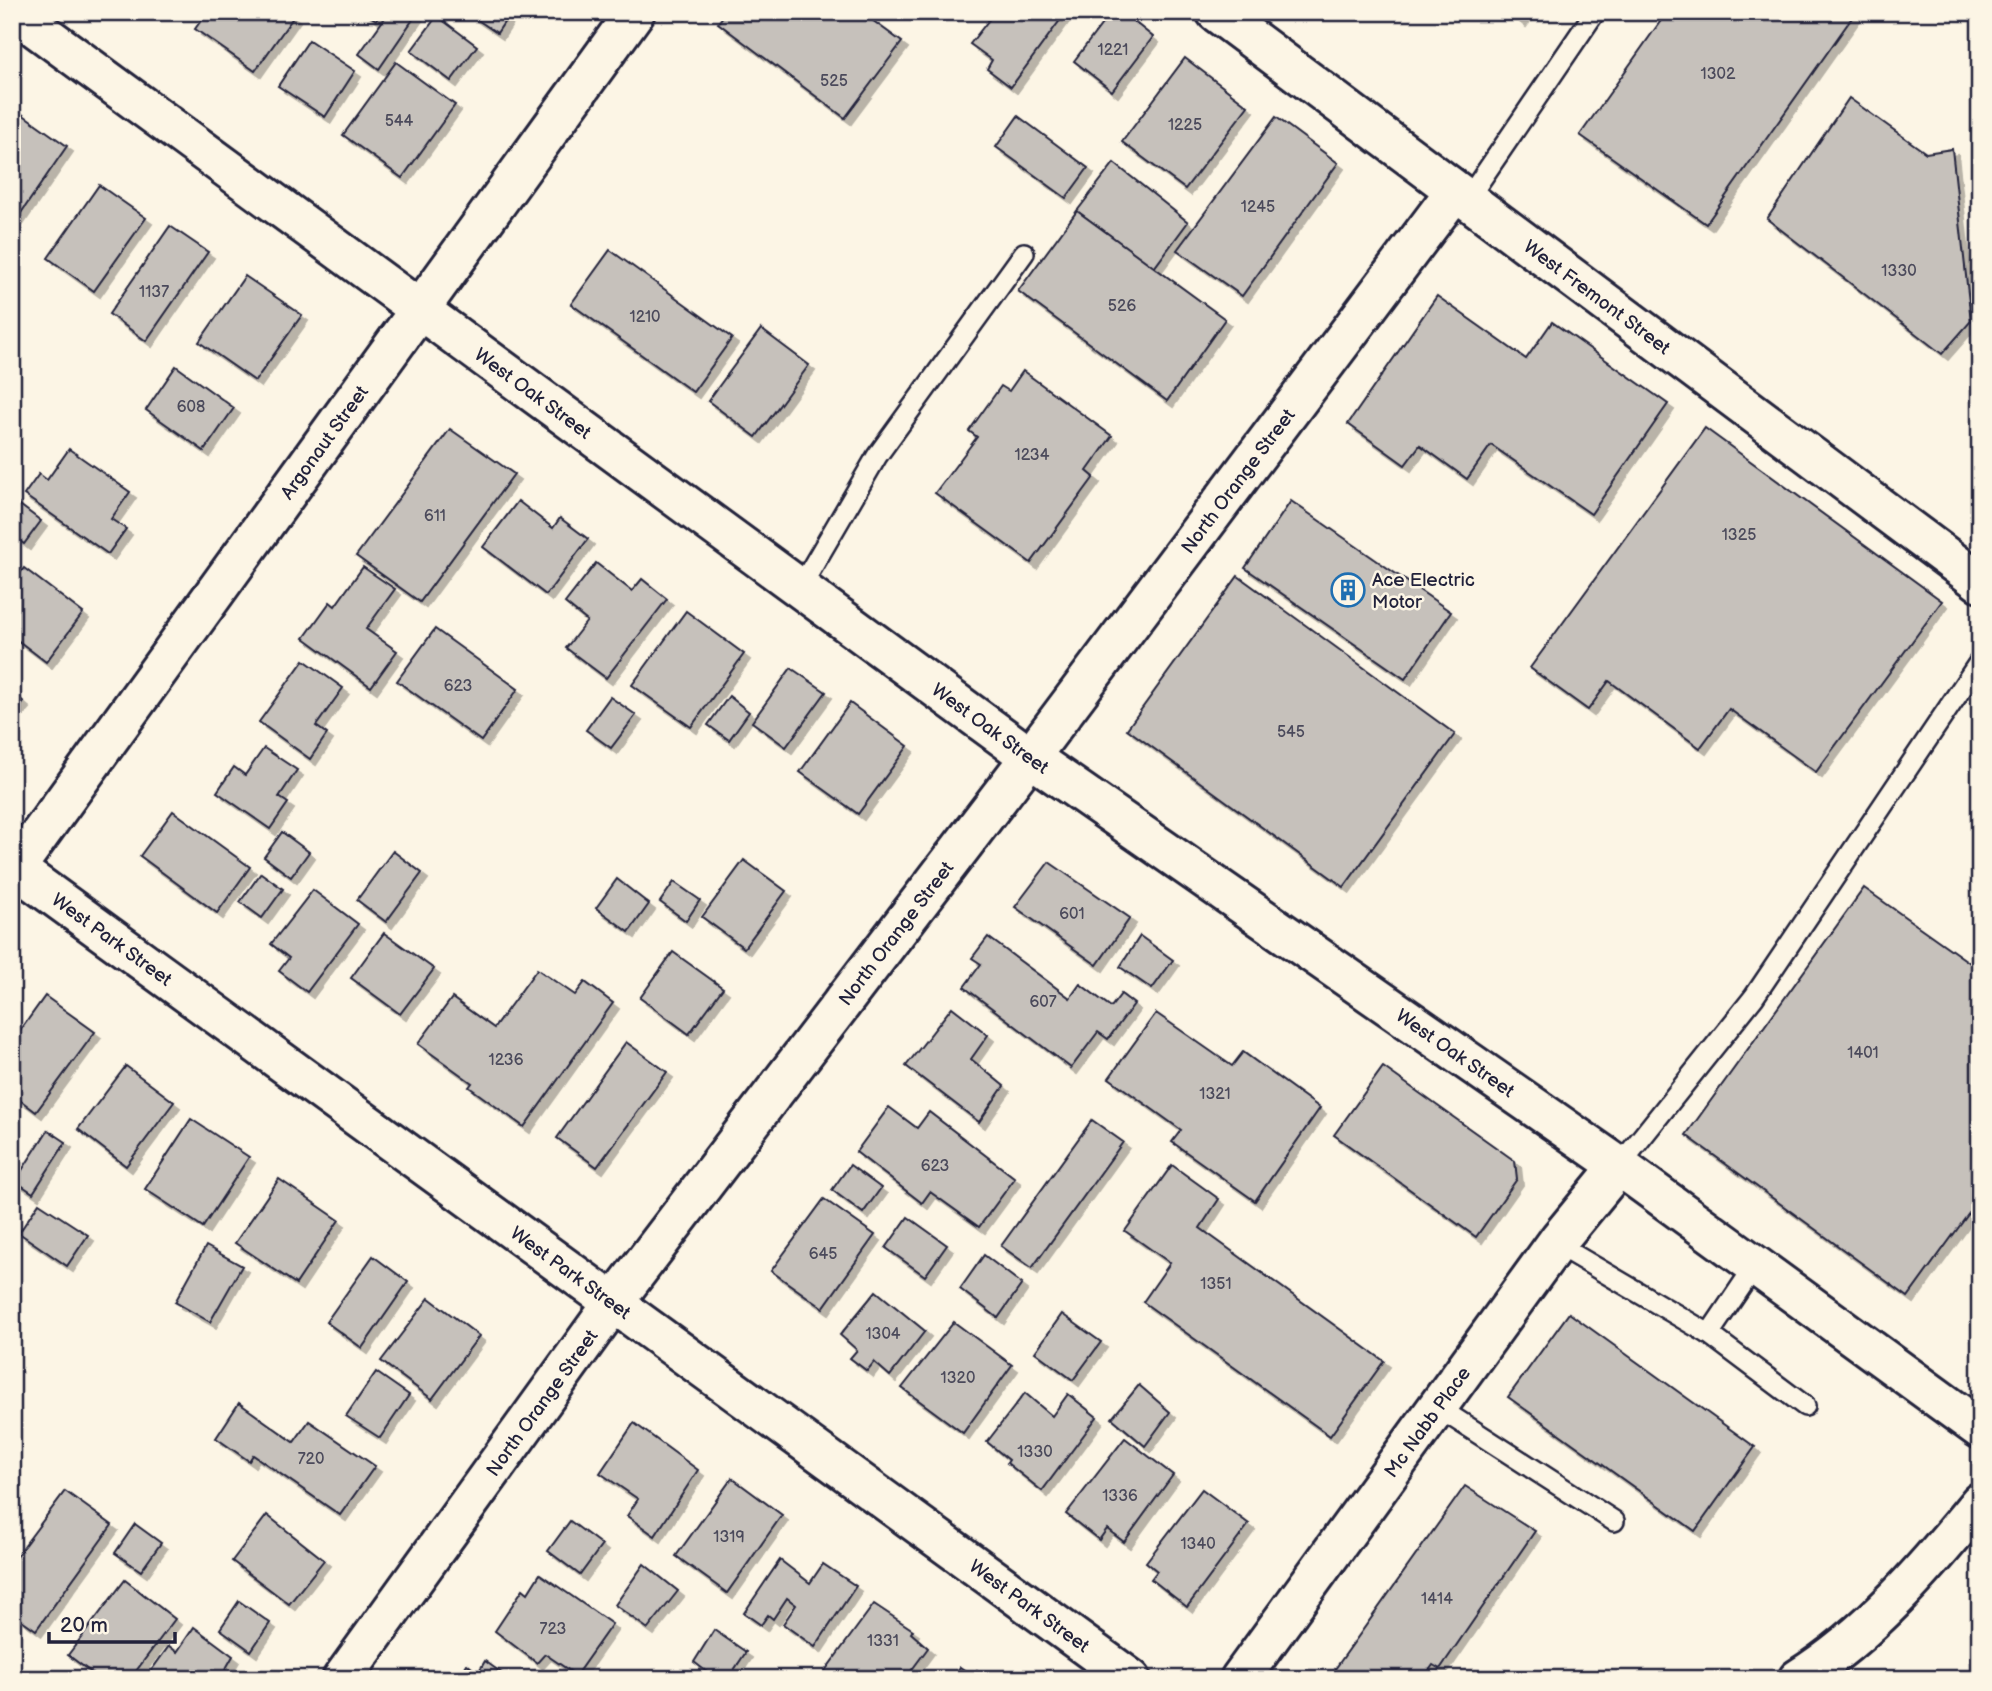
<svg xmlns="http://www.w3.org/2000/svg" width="1992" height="1691" viewBox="0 0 1992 1691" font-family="'Balsamiq Sans',sans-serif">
	<defs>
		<filter id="shadow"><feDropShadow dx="6" dy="6" stdDeviation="0" flood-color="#0004"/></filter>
	</defs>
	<rect width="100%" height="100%" fill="#fcf5e5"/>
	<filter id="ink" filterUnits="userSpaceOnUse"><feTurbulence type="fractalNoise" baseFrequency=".0143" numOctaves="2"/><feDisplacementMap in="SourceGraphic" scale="14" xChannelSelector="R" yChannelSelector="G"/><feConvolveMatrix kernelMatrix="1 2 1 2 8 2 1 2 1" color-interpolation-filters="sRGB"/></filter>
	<g filter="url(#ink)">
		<!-- building -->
		<g fill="#c6c1bb" stroke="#22223b" stroke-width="2" filter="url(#shadow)">
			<polygon points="207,12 288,12 294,16 255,71 195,29"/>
			<polygon points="365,12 382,12 376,20"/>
			<polygon points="389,12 418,12 379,69 359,54"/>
			<polygon points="466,12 511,12 497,33"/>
			<polygon points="726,12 861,12 902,42 845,118 718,23"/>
			<polygon points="995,12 1066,12 1011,87 987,69 992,60 970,44"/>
			<polygon points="1111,12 1122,12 1153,37 1112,91 1074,61"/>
			<polygon points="1509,12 1527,12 1520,21"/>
			<polygon points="1667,12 1856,12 1706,224 1580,135"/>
			<polygon points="437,16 477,46 451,81 411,51"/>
			<polygon points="309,40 355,71 325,117 278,86"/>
			<polygon points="1185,58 1248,106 1185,189 1122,142"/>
			<polygon points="396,62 455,105 402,178 343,135"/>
			<polygon points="1849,98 1926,153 1952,149 1971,321 1942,354 1767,219"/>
			<polygon points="22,114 67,146 12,226 12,128"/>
			<polygon points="1018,116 1088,168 1066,198 996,147"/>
			<polygon points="1276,117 1338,163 1242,296 1177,250"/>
			<polygon points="1114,163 1188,222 1154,268 1077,211"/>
			<polygon points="99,185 146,218 94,291 48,258"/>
			<polygon points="1077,211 1225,319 1167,401 1018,291"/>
			<polygon points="170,226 208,252 146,341 109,314"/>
			<polygon points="610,250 732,338 693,392 571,304"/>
			<polygon points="245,276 302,315 255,381 199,342"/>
			<polygon points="1437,296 1526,359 1552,322 1668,404 1591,514 1491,445 1467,479 1420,445 1405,465 1348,424"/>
			<polygon points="761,329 809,365 756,437 708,401"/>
			<polygon points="176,366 234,408 204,451 146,410"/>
			<polygon points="1023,371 1112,436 1087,471 1094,477 1031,563 935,493 977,437 969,431 1001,386 1009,391"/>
			<polygon points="1705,428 1942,601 1816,772 1729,709 1700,748 1609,681 1588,710 1530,668"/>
			<polygon points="450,429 514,474 420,602 356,556"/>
			<polygon points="69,449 130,492 111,519 126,529 108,554 24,495 39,474 47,480"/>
			<polygon points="12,499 41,521 24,544 12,535"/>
			<polygon points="518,501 553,528 560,518 588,539 546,595 483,547"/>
			<polygon points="1291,501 1451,612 1405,679 1245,568"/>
			<polygon points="596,563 632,591 642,579 667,599 606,678 566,648 587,621 565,603"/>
			<polygon points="363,567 395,589 366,629 397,651 371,687 304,638 330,602 335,606"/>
			<polygon points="24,568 83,613 46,662 12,636 12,584"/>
			<polygon points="1238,576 1455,734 1344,887 1127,729"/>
			<polygon points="686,611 744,654 691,727 632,685"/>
			<polygon points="435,629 518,689 481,741 397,681"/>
			<polygon points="304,660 343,688 316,726 327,734 310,759 259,722"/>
			<polygon points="791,668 826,692 786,747 752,722"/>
			<polygon points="12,692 24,702 12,716"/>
			<polygon points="729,696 749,712 729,740 708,725"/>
			<polygon points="610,697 636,715 611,748 586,730"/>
			<polygon points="850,703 908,746 858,814 800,772"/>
			<polygon points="264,748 297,770 279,797 288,803 270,829 217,792 234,767 245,775"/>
			<polygon points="173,811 250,867 217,913 140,856"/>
			<polygon points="282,832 309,852 291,877 264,857"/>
			<polygon points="393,851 422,873 386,922 357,900"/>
			<polygon points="744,860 786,891 744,948 702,917"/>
			<polygon points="1049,862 1130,918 1097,965 1015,907"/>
			<polygon points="261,873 283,889 262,918 240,902"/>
			<polygon points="617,879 649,904 629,932 596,908"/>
			<polygon points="674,882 700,900 686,921 660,902"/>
			<polygon points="1864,888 1980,970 1980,1198 1908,1297 1686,1135"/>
			<polygon points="313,890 358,924 307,992 279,971 289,958 271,944"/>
			<polygon points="384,933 434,969 400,1014 351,978"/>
			<polygon points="1140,936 1173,960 1152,989 1120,967"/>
			<polygon points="988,937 1070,998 1080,984 1111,1007 1121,994 1134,1004 1108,1039 1098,1032 1071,1068 964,987 981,964 972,958"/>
			<polygon points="673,952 723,988 689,1034 640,998"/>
			<polygon points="537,969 575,995 585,982 613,1003 524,1127 469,1087 472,1083 418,1044 452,998 494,1028"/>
			<polygon points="45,996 95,1032 36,1112 12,1094 12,1042"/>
			<polygon points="952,1007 988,1035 971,1059 1004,1086 979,1122 906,1066"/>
			<polygon points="1156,1013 1232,1066 1243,1052 1320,1108 1255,1201 1172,1142 1181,1130 1109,1078"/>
			<polygon points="626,1042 667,1072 597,1167 557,1138"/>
			<polygon points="126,1066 174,1102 126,1166 78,1129"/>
			<polygon points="1383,1067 1515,1161 1517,1179 1476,1237 1334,1135"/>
			<polygon points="889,1107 917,1128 929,1112 1015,1178 979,1227 930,1192 922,1203 856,1152"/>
			<polygon points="191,1119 249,1157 203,1227 145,1189"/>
			<polygon points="1092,1120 1123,1142 1032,1268 1001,1246"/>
			<polygon points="48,1130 66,1142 33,1193 15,1181"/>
			<polygon points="850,1165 881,1188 863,1213 832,1190"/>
			<polygon points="1172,1165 1219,1199 1200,1228 1384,1361 1330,1436 1143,1302 1170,1263 1125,1231"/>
			<polygon points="279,1179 339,1220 296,1284 235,1243"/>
			<polygon points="824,1199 875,1235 823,1308 771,1271"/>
			<polygon points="39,1203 88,1235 67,1266 19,1233"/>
			<polygon points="908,1217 947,1245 925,1276 886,1248"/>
			<polygon points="206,1246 242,1266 210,1322 175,1302"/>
			<polygon points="984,1255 1022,1284 998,1318 960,1289"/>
			<polygon points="373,1256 408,1282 362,1348 326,1322"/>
			<polygon points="876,1291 925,1331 890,1376 874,1362 867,1371 850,1358 857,1350 840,1335"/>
			<polygon points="429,1298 479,1336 432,1399 381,1361"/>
			<polygon points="1569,1313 1755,1447 1695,1531 1508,1397"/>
			<polygon points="1062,1314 1101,1342 1073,1380 1035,1352"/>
			<polygon points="954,1322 1012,1365 963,1433 902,1388"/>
			<polygon points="376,1372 409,1395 380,1438 346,1416"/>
			<polygon points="1139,1385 1170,1412 1145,1446 1112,1418"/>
			<polygon points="1025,1393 1052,1416 1068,1394 1097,1417 1042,1491 1007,1463 1009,1460 987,1442"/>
			<polygon points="239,1403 294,1442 309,1421 375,1466 340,1515 253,1455 249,1461 216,1438"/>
			<polygon points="634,1423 698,1470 655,1536 627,1516 638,1499 600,1473"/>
			<polygon points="1125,1438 1173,1475 1124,1542 1107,1529 1099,1540 1066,1514"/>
			<polygon points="732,1478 782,1515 727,1593 676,1556"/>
			<polygon points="1465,1486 1535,1531 1440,1669 1433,1665 1423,1679 1328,1679"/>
			<polygon points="1202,1489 1249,1524 1187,1607 1151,1579 1157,1571 1146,1562"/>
			<polygon points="65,1491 112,1525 36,1630 12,1613 12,1562"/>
			<polygon points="267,1515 324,1560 289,1604 232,1561"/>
			<polygon points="570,1521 602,1545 580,1575 548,1551"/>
			<polygon points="135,1524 161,1543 141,1571 115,1553"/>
			<polygon points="780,1560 810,1583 823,1564 856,1586 815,1647 783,1624 796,1605 787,1598 773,1619 768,1615 761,1625 744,1613"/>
			<polygon points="644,1564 678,1591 648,1629 615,1605"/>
			<polygon points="540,1574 612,1624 576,1675 545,1654 537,1663 495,1631 523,1589 528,1593"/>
			<polygon points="125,1580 175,1619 130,1679 100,1679 68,1655"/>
			<polygon points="239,1601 270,1623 251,1651 220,1629"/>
			<polygon points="874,1604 913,1630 911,1633 928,1648 905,1679 819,1679"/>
			<polygon points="194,1627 233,1656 220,1679 145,1679 169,1646 177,1652"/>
			<polygon points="714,1630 746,1652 728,1679 716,1679 694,1662"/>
			<polygon points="485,1661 510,1679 458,1679 467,1664 478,1673"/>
			<polygon points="960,1667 973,1676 977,1670 986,1679 951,1679"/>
		</g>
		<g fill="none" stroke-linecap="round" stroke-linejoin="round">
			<defs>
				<g id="lane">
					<polyline points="1467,200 1595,12"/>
					<polyline points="800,588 877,456 1024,253"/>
					<polyline points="1619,1166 1754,997 1980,661"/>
					<polyline points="1556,1244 1709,1334"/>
					<polyline points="1755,1266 1709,1334 1805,1406"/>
					<polyline points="1437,1407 1614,1521"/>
				</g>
				<g id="street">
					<path id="s1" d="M12,873L635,12"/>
					<path id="s2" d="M342,1679L614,1302L1030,757L1455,191"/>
					<path id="s3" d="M1240,1679L1560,1238L1619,1166"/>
				</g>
				<g id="secondary">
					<path id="s4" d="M14,12L1030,757L1619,1166L1980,1429"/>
					<path id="s5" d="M1216,12L1980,582"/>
					<path id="s6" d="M12,866L1131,1679"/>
				</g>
				<path id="highway" d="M1798,1679C1870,1634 1927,1567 1980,1502"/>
			</defs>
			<!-- lane casing -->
			<use href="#lane" stroke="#22223b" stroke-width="24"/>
			<!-- street casing -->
			<use href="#street" stroke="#22223b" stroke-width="44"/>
			<!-- secondary casing -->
			<use href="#secondary" stroke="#22223b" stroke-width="44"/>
			<!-- highway casing -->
			<use href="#highway" stroke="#22223b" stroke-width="44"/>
			<!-- lane -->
			<use href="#lane" stroke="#fcf5e5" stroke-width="19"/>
			<!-- street -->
			<use href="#street" stroke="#fcf5e5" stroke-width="38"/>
			<!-- secondary -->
			<use href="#secondary" stroke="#fcf5e5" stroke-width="38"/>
			<!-- highway -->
			<use href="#highway" stroke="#fcf5e5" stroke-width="38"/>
		</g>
	</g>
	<!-- icons -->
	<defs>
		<symbol id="building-ring" viewBox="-11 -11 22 22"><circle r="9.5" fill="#fcf5e5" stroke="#1f6fb2" stroke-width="1.5"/><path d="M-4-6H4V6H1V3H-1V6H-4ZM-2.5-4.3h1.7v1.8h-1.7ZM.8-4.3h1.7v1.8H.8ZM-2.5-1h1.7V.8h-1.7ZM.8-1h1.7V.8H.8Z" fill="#1f6fb2"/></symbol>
	</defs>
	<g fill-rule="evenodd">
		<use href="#building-ring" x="1329" y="571" width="38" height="38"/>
	</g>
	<g text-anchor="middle" stroke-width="5" stroke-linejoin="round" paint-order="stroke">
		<!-- number labels -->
		<g font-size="16" fill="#4b4a5b">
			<text x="1113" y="55">1221</text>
			<text x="1718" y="79">1302</text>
			<text x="834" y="86">525</text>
			<text x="399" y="126">544</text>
			<text x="1185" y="130">1225</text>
			<text x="1258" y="212">1245</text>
			<text x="1899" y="276">1330</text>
			<text x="154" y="297">1137</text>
			<text x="1122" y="311">526</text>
			<text x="645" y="322">1210</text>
			<text x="191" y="412">608</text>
			<text x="1032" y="460">1234</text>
			<text x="435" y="521">611</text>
			<text x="1739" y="540">1325</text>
			<text x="458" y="691">623</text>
			<text x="1291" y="737">545</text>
			<text x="1072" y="919">601</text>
			<text x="1043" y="1007">607</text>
			<text x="1863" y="1058">1401</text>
			<text x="506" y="1065">1236</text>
			<text x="1215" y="1099">1321</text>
			<text x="935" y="1171">623</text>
			<text x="823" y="1259">645</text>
			<text x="1216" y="1289">1351</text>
			<text x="883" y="1339">1304</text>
			<text x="958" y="1383">1320</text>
			<text x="1035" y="1457">1330</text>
			<text x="311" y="1464">720</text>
			<text x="1120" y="1501">1336</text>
			<text x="729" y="1542">1319</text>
			<text x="1198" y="1549">1340</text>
			<text x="1437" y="1604">1414</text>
			<text x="553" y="1634">723</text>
			<text x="883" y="1646">1331</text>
		</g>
		<!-- street labels -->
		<g font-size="19" fill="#22223b" stroke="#fcf5e5">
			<text dy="7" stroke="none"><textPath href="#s5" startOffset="476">West Fremont Street</textPath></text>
			<text dy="7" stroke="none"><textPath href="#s4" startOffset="644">West Oak Street</textPath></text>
			<text dy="7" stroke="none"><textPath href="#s1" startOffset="532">Argonaut Street</textPath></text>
			<text dy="7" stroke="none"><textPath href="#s2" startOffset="1496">North Orange Street</textPath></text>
			<text dy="7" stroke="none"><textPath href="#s4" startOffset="1211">West Oak Street</textPath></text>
			<text dy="7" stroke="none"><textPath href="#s2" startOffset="929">North Orange Street</textPath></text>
			<text dy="7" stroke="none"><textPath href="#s6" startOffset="124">West Park Street</textPath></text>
			<text dy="7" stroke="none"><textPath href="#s4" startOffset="1778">West Oak Street</textPath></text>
			<text dy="7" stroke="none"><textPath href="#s6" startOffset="691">West Park Street</textPath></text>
			<text dy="7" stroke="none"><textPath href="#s2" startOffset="341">North Orange Street</textPath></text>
			<text dy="7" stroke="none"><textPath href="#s3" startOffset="318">Mc Nabb Place</textPath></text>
			<text dy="7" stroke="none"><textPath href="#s6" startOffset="1258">West Park Street</textPath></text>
		</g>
		<!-- poi labels -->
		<g font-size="19" fill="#22223b" stroke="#fcf5e5" text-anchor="start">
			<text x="1372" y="586">Ace Electric<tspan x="1372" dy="22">Motor</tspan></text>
		</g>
	</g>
	<!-- margin -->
	<rect width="1992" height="1691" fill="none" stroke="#fcf5e5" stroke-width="42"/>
	<rect x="21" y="21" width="1950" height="1649" fill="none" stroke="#22223b" stroke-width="2.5" filter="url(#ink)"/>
	<!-- scale -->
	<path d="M49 1632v10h126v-10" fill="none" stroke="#22223b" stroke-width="3.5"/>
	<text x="60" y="1632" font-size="21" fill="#22223b" stroke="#fcf5e5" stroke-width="5" paint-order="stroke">20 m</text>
</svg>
